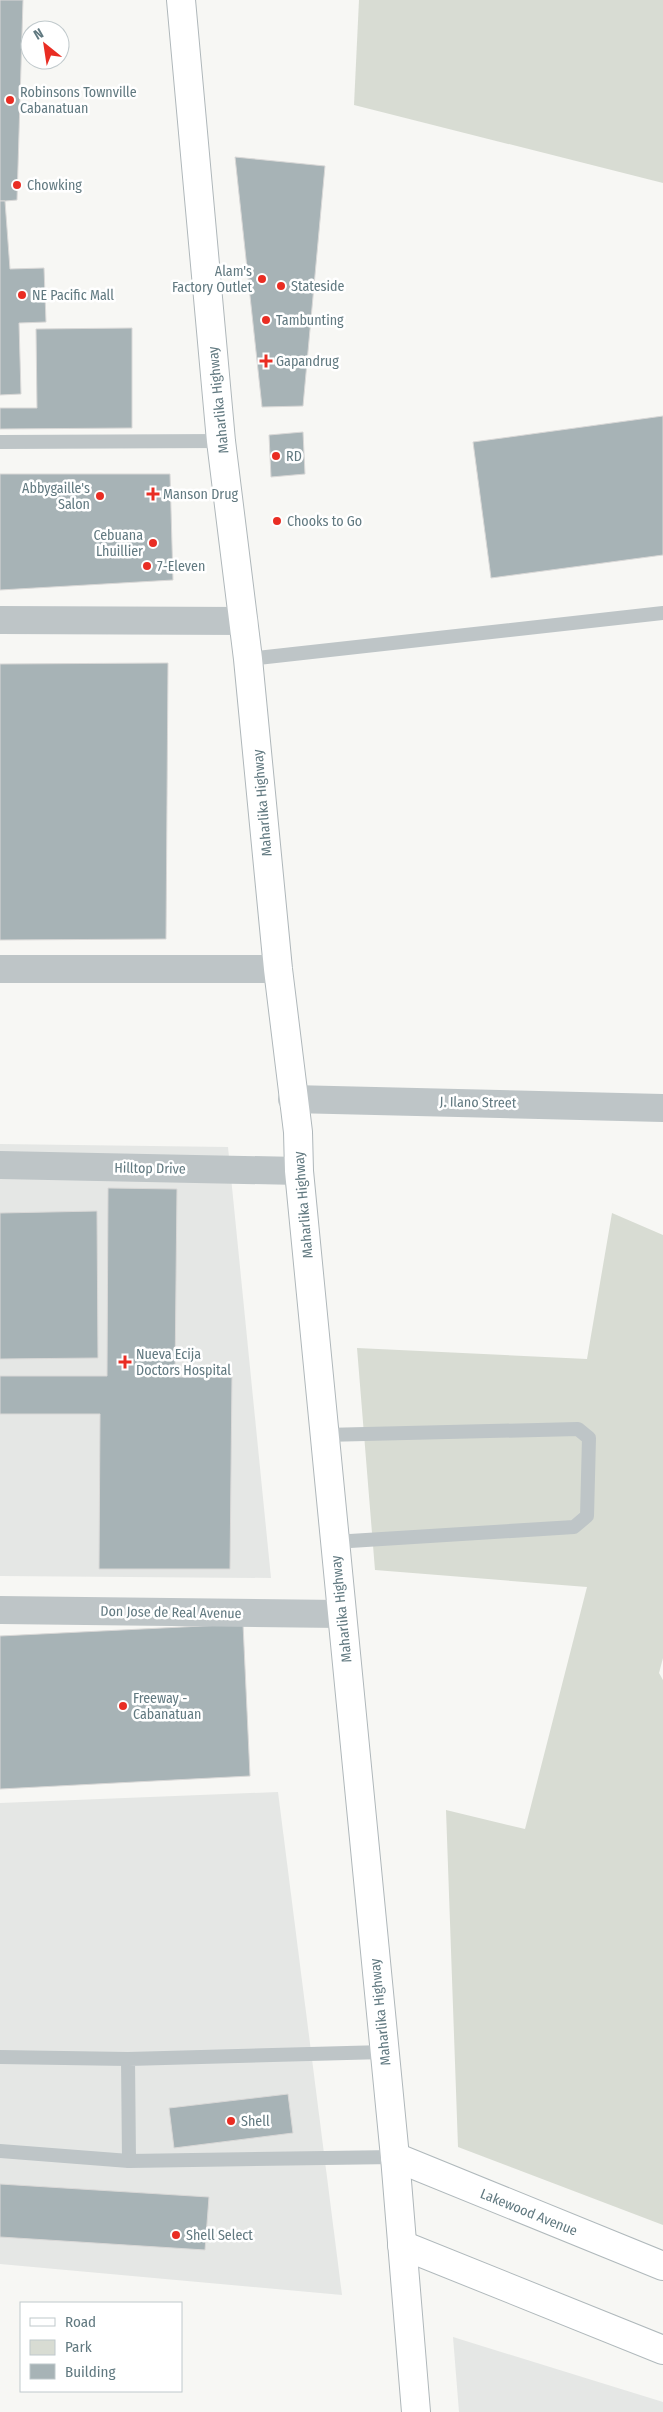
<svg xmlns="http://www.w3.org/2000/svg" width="663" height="2412" viewBox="0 0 663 2412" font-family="'Fira Sans Condensed',sans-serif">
	<rect width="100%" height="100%" fill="#f7f7f4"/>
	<!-- built -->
	<g fill="#e5e7e5">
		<polygon points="0,1144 228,1147 271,1578 0,1576"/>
		<polygon points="278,1792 342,2295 0,2264 0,1803"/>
		<polygon points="453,2337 663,2402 663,2412 459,2412"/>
	</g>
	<!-- green -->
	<g fill="#d8dcd3">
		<polygon points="359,0 663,0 663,183 354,105"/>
		<polygon points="612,1213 663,1235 663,1658 659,1673 663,1680 663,2225 458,2147 446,1810 525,1829 587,1587 375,1570 357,1348 587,1359"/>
	</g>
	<!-- building -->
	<g fill="#a7b3b6" stroke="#d9d8d7">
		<polygon points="0,0 23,0 17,200 5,201 0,201"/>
		<polygon points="235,157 325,166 303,406 262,407"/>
		<polygon points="0,201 5,201 10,269 44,268 46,322 19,323 21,394 0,395"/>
		<polygon points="132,328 132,428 0,429 0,408 37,408 36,329"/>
		<polygon points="663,416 663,555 491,578 473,442"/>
		<polygon points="303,432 305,474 271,477 269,435"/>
		<polygon points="0,474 170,474 173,580 0,590"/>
		<polygon points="168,663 166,939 0,940 0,664"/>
		<polygon points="108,1188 177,1189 175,1377 232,1377 230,1569 99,1569 100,1414 0,1414 0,1376 107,1376"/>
		<polygon points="97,1211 98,1358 0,1359 0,1213"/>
		<polygon points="243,1624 250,1776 0,1789 0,1636"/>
		<polygon points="288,2094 293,2133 174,2148 169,2108"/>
		<polygon points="0,2184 209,2197 205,2250 0,2237"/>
	</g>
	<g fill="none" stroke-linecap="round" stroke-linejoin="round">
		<defs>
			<g id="secondary">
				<polyline points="395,2157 663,2266"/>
				<polyline points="402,2245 663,2350"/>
			</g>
			<polyline id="primary" points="181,0 221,441 248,659 278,969 298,1132 299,1171 395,2157 416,2412"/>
		</defs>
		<!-- secondary casing -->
		<use href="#secondary" stroke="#b0b9bc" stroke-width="30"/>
		<!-- primary casing -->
		<use href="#primary" stroke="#afb7ba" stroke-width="30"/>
		<!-- lane -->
		<g stroke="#bec5c7" stroke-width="14">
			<polyline points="0,442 221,441"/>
			<polyline points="248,659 663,613"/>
			<polyline points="324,1435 578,1429 589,1438 587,1516 574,1527 334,1542"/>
			<polyline points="384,2052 128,2059 129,2161 395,2157"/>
			<polyline points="0,2057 128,2059"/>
			<polyline points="0,2151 129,2161"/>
		</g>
		<!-- street -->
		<g stroke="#bec5c7" stroke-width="28">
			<polyline points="0,620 244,621"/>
			<polyline points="0,969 278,969"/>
			<polyline points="292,1099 663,1108"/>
			<polyline points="0,1165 299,1171"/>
			<polyline points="0,1610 341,1614"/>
		</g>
		<!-- secondary -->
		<use href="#secondary" stroke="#fff" stroke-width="28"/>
		<!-- primary -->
		<use href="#primary" stroke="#fff" stroke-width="28"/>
	</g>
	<!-- markers -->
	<g fill="#e92d23" stroke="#fff" stroke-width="2">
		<circle cx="10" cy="100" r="5"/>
		<circle cx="17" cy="185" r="5"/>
		<circle cx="262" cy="279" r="5"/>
		<circle cx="281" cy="286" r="5"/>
		<circle cx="22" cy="295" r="5"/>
		<circle cx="266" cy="320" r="5"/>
		<path d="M263.5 353.5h5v5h5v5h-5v5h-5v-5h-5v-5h5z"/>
		<circle cx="276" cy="456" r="5"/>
		<path d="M150.5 486.5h5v5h5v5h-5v5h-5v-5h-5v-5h5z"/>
		<circle cx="100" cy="496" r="5"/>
		<circle cx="277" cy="521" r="5"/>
		<circle cx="153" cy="543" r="5"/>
		<circle cx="147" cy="566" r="5"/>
		<path d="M122.5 1354.5h5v5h5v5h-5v5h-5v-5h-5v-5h5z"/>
		<circle cx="123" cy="1706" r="5"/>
		<circle cx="231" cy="2121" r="5"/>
		<circle cx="176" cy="2235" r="5"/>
	</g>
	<g text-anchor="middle" stroke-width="5" stroke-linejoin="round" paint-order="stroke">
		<!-- poi labels -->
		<g font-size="14" fill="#617980" stroke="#fff" text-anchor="start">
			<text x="20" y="97">Robinsons Townville<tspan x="20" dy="16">Cabanatuan</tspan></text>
			<text x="27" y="190">Chowking</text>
			<text x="252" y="276" text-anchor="end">Alam's<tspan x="252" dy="16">Factory Outlet</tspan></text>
			<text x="291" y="291">Stateside</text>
			<text x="32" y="300">NE Pacific Mall</text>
			<text x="276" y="325">Tambunting</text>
			<text x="276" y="366">Gapandrug</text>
			<text x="286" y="461">RD</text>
			<text x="90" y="493" text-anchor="end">Abbygaille's<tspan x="90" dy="16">Salon</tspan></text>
			<text x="163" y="499">Manson Drug</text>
			<text x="287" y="526">Chooks to Go</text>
			<text x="143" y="540" text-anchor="end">Cebuana<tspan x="143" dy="16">Lhuillier</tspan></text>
			<text x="157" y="571">7-Eleven</text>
			<text x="136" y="1359">Nueva Ecija<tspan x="136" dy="16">Doctors Hospital</tspan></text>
			<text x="133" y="1703">Freeway -<tspan x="133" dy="16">Cabanatuan</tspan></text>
			<text x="241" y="2126">Shell</text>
			<text x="186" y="2240">Shell Select</text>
		</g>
		<!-- street labels -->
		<g font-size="14" fill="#617980" stroke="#fff">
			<text transform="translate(218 400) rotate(-96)" y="5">Maharlika Highway</text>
			<text transform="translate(262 803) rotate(-95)" y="5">Maharlika Highway</text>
			<text transform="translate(478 1102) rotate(1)" y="5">J. Ilano Street</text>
			<text transform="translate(150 1168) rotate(1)" y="5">Hilltop Drive</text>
			<text transform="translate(303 1205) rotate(-95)" y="5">Maharlika Highway</text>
			<text transform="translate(341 1609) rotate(-96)" y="5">Maharlika Highway</text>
			<text transform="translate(171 1612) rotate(1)" y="5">Don Jose de Real Avenue</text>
			<text transform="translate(380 2012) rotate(-96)" y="5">Maharlika Highway</text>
			<text transform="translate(529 2212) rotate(22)" y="5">Lakewood Avenue</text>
		</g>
	</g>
	<!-- legend -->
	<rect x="20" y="2302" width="162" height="90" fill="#ffffff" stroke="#c0c9cc"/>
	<rect x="30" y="2318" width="25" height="8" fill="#ffffff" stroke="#c0c9cc"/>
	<text x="65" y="2327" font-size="15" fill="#617980">Road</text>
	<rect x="30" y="2340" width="25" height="15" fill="#d8dcd3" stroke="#c0c9cc"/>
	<text x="65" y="2352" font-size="15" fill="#617980">Park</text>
	<rect x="30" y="2364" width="25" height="15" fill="#a7b3b6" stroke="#c0c9cc"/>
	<text x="65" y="2377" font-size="15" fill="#617980">Building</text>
	<!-- north arrow -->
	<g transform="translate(45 45) rotate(330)"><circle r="24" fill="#ffffff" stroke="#c0c9cc"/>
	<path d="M0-4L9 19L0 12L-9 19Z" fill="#e92d23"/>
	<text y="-8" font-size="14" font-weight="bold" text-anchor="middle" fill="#617980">N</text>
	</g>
</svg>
